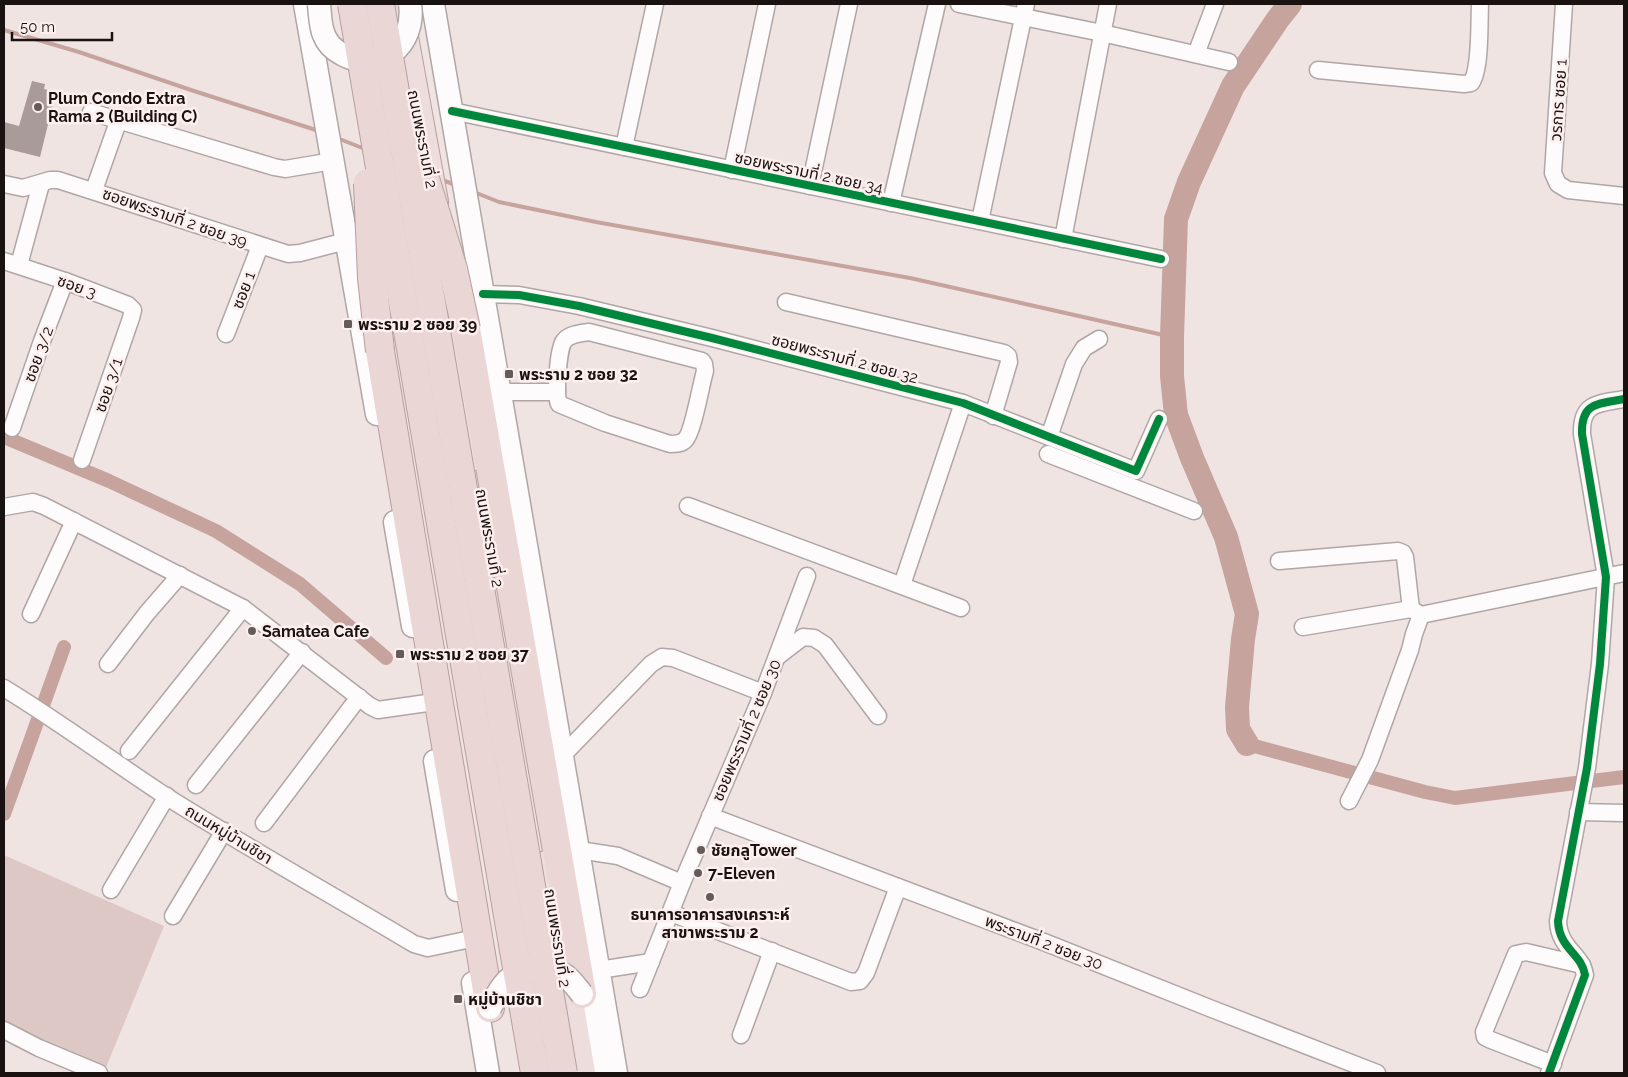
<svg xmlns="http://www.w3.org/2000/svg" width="1628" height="1077" viewBox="0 0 1628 1077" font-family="Raleway,'Noto Sans Thai',sans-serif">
	<rect width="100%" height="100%" fill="#f0e4e3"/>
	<!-- green -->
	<polygon fill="#dec8c5" points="4,855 164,926 105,1070 4,1023"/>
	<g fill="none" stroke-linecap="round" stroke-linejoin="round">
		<!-- stream -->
		<g stroke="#c7a39e" stroke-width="4">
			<polyline points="4,30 79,52 194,91 319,131"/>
			<polyline points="337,138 365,149"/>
			<polyline points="439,179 456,185"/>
			<polyline points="474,192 499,202 596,222 910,278 1172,337"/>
		</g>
		<!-- canal -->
		<g stroke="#c7a39e" stroke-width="14">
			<polyline points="4,437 109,481 216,531 300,584 386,658"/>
			<polyline points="1247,744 1425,792 1455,798 1624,777"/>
			<polyline points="4,814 64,647"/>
		</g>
		<!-- river -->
		<polyline stroke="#c7a39e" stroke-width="24" points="1247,744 1238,729 1237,707 1243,639 1247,614 1226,537 1192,458 1176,415 1172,376 1172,337 1176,219 1189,182 1233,86 1278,19 1290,4"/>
	</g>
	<!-- building -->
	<polygon fill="#a99b9a" points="32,81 45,84 44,89 56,92 40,157 4,148 4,122 19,126"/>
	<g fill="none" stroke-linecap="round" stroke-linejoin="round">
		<defs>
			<g id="minor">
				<polyline points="959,4 1102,33 1229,62"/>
				<polyline points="1564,4 1553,173 1558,184 1568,190 1624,196"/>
				<polyline points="1196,54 1215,4"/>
				<path d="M1318,70L1464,84L1471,83C1481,70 1479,22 1480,4"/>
				<polyline points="452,111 1161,259"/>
				<polyline points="91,112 274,167 285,169 333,161"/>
				<polyline points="624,147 655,4"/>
				<polyline points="732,170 767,4"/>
				<polyline points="4,184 23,188 50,180 58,180 288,254 300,253 346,241"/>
				<polyline points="810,186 849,4"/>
				<polyline points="94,190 118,122"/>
				<polyline points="891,203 937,4"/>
				<polyline points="980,221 1026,4"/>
				<polyline points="1063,239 1108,4"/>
				<polyline points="4,261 65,281 128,305 133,310 131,318 82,460"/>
				<polyline points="19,265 41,184"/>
				<polyline points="483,294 519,295 579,306 712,338 963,403 1136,471 1159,419"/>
				<polyline points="786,302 1004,353 1008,356 1009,362 993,416"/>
				<path d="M589,332L702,361L704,364L705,371C701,384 693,433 685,440C681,444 676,444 670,444L605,423L559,404C555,395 558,349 564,341C569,334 581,333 589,332Z"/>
				<polyline points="226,334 260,246"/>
				<polyline points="501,392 557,392"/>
				<polyline points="12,428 42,341 65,281"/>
				<polyline points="1049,437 1074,364 1084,348 1099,339"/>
				<polyline points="1048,454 1194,511"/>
				<polyline points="688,506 961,608"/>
				<polyline points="4,507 33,502 44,506 243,608 370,706 378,710 427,703"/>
				<polyline points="1279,561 1398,551 1403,553 1405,557 1411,609"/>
				<polyline points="902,585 963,403"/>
				<polyline points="31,614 74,521"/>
				<polyline points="1303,627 1411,609 1421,615 1624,573"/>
				<polyline points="777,657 803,637 814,638 825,645 878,716"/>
				<polyline points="108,664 147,613 180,575"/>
				<path d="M4,688C60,722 112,761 167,797C248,848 332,895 414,944L428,948L466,940"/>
				<polyline points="129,751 243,608"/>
				<polyline points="563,755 651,664 662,657 673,658 763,693"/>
				<polyline points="196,785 302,652"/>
				<polyline points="1349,801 1370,760 1410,650 1414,634 1421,615"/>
				<polyline points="1578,812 1624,813"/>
				<polyline points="710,816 1044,942 1212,1009 1377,1073"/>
				<polyline points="264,823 359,697"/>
				<polyline points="579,850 618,856 682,883"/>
				<polyline points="111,890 167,796"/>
				<polyline points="671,913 851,982 860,981 866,973 898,887"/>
				<polyline points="173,916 224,831"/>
				<polyline points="599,970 651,962"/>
				<polyline points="640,989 682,883 763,693 807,576"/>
				<polyline points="4,1030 39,1048 99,1073"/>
				<polyline points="741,1035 772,951"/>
				<polyline points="1553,1064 1491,1040 1485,1037 1484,1032 1516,954 1526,952 1582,965"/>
				<path d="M1549,1073L1585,975C1582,954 1559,949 1558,921L1587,768L1600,664L1606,577L1582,434C1581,402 1598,404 1624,399"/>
			</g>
			<g id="secondary">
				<polyline points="305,4 377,414"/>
				<path d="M433,4C494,360 556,717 616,1073"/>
				<polyline points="395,522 413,626"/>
				<polyline points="435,761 457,890"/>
				<polyline points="473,983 488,1073"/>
				<polyline points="583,1000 595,1073"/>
			</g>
			<g id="trunk">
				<polyline points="398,4 434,202"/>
				<polyline points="453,328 474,456"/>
				<polyline points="546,865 581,1073"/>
			</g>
			<g id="motorway">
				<polyline points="466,329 582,994"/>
				<polyline points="380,351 490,1008"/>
			</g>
		</defs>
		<!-- minor casing -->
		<use href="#minor" stroke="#b0a6a5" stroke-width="19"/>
		<!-- secondary casing -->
		<use href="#secondary" stroke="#b0a6a5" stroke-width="25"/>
		<!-- trunk casing -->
		<use href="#trunk" stroke="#b79f9e" stroke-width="30"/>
		<!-- motorway casing -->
		<use href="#motorway" stroke="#b79f9e" stroke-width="30"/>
		<!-- minor -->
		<use href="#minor" stroke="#fdfbfb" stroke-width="16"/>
		<!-- secondary -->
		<use href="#secondary" stroke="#fdfbfb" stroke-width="22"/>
		<!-- trunk -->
		<use href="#trunk" stroke="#eddedd" stroke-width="28"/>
		<!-- motorway -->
		<use href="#motorway" stroke="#e9d6d5" stroke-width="28"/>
		<defs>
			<g id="secondary-bridge">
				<path d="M319,4C320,13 320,26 324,35C327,43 334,50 342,54C380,75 416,45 410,4"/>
				<path d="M490,1008C495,998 499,989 507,981C523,967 548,963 566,976C572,981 577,988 582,994"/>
			</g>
			<g id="motorway-bridge">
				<polyline points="352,4 535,1073"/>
				<polyline points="380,4 563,1073"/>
				<polyline points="425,179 453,269 466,329"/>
				<polyline points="368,183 372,278 380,351"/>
			</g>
		</defs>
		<!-- secondary-bridge casing -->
		<use href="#secondary-bridge" stroke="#b0a6a5" stroke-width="25" stroke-linecap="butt"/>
		<!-- motorway-bridge casing -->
		<use href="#motorway-bridge" stroke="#b79f9e" stroke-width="30" stroke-linecap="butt"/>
		<!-- secondary-bridge -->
		<use href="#secondary-bridge" stroke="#fdfbfb" stroke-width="22"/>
		<!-- motorway-bridge -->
		<use href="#motorway-bridge" stroke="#e9d6d5" stroke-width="28"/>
		<defs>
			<g id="cycleway">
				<polyline points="452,111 1161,259"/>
				<polyline points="483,294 519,295 579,306 712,338 963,403 1136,471 1159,419"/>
				<path d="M1549,1073L1585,975C1582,954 1559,949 1558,921L1587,768L1600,664L1606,577L1582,434C1581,402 1598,404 1624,399"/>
			</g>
		</defs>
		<!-- cycleway casing -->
		<use href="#cycleway" stroke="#fdefee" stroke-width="11"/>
		<!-- cycleway -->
		<use href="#cycleway" stroke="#00873e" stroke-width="8"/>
	</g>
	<!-- markers -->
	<g fill="#645c5a" stroke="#fdefee" stroke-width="2">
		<circle cx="38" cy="107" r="5"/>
		<rect x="343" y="319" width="10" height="10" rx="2.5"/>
		<rect x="504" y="369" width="10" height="10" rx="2.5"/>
		<circle cx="252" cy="631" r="5"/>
		<rect x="395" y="649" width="10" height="10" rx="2.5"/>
		<circle cx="701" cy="850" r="5"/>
		<circle cx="698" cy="873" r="5"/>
		<circle cx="710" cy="897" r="5"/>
		<rect x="453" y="994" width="10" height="10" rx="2.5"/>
	</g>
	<g text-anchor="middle" stroke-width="5" stroke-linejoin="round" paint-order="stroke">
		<!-- poi labels -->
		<g font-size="16" font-weight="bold" fill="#191211" stroke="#fdefee" text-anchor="start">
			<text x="48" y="104">Plum Condo Extra<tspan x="48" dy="18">Rama 2 (Building C)</tspan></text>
			<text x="358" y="330">พระราม 2 ซอย 39</text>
			<text x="519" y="380">พระราม 2 ซอย 32</text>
			<text x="262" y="637">Samatea Cafe</text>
			<text x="410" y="660">พระราม 2 ซอย 37</text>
			<text x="711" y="856">ชัยกลูTower</text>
			<text x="708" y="879">7-Eleven</text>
			<text x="710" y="920" text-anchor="middle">ธนาคารอาคารสงเคราะห์<tspan x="710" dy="18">สาขาพระราม 2</tspan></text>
			<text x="468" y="1005">หมู่บ้านชิชา</text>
		</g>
		<!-- street labels -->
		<g font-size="16" fill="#191211" stroke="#fdefee">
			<text transform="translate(1558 100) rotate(-86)" y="6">วรการ ซอย 1</text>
			<text transform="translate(423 139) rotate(79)" y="6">ถนนพระรามที่ 2</text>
			<text transform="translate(809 172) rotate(12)" y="6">ซอยพระรามที่ 2 ซอย 34</text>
			<text transform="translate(175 217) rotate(19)" y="6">ซอยพระรามที่ 2 ซอย 39</text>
			<text transform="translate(77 286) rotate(20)" y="6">ซอย 3</text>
			<text transform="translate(243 290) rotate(-69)" y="6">ซอย 1</text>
			<text transform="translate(38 354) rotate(-70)" y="6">ซอย 3/2</text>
			<text transform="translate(845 358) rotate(15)" y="6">ซอยพระรามที่ 2 ซอย 32</text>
			<text transform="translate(108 385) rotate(-71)" y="6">ซอย 3/1</text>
			<text transform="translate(490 538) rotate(80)" y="6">ถนนพระรามที่ 2</text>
			<text transform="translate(746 730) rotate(-67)" y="6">ซอยพระรามที่ 2 ซอย 30</text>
			<text transform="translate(229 834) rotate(31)" y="6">ถนนหมู่บ้านชิชา</text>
			<text transform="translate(558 938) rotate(81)" y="6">ถนนพระรามที่ 2</text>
			<text transform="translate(1044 942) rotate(21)" y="6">พระรามที่ 2 ซอย 30</text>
		</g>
	</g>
	<!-- border -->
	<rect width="1628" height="1077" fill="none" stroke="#191211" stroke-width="10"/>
	<!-- scale -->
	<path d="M12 32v8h100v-8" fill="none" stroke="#191211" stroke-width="2.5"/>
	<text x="20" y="32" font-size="15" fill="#191211" stroke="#fdefee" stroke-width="4" paint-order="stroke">50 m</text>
</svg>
